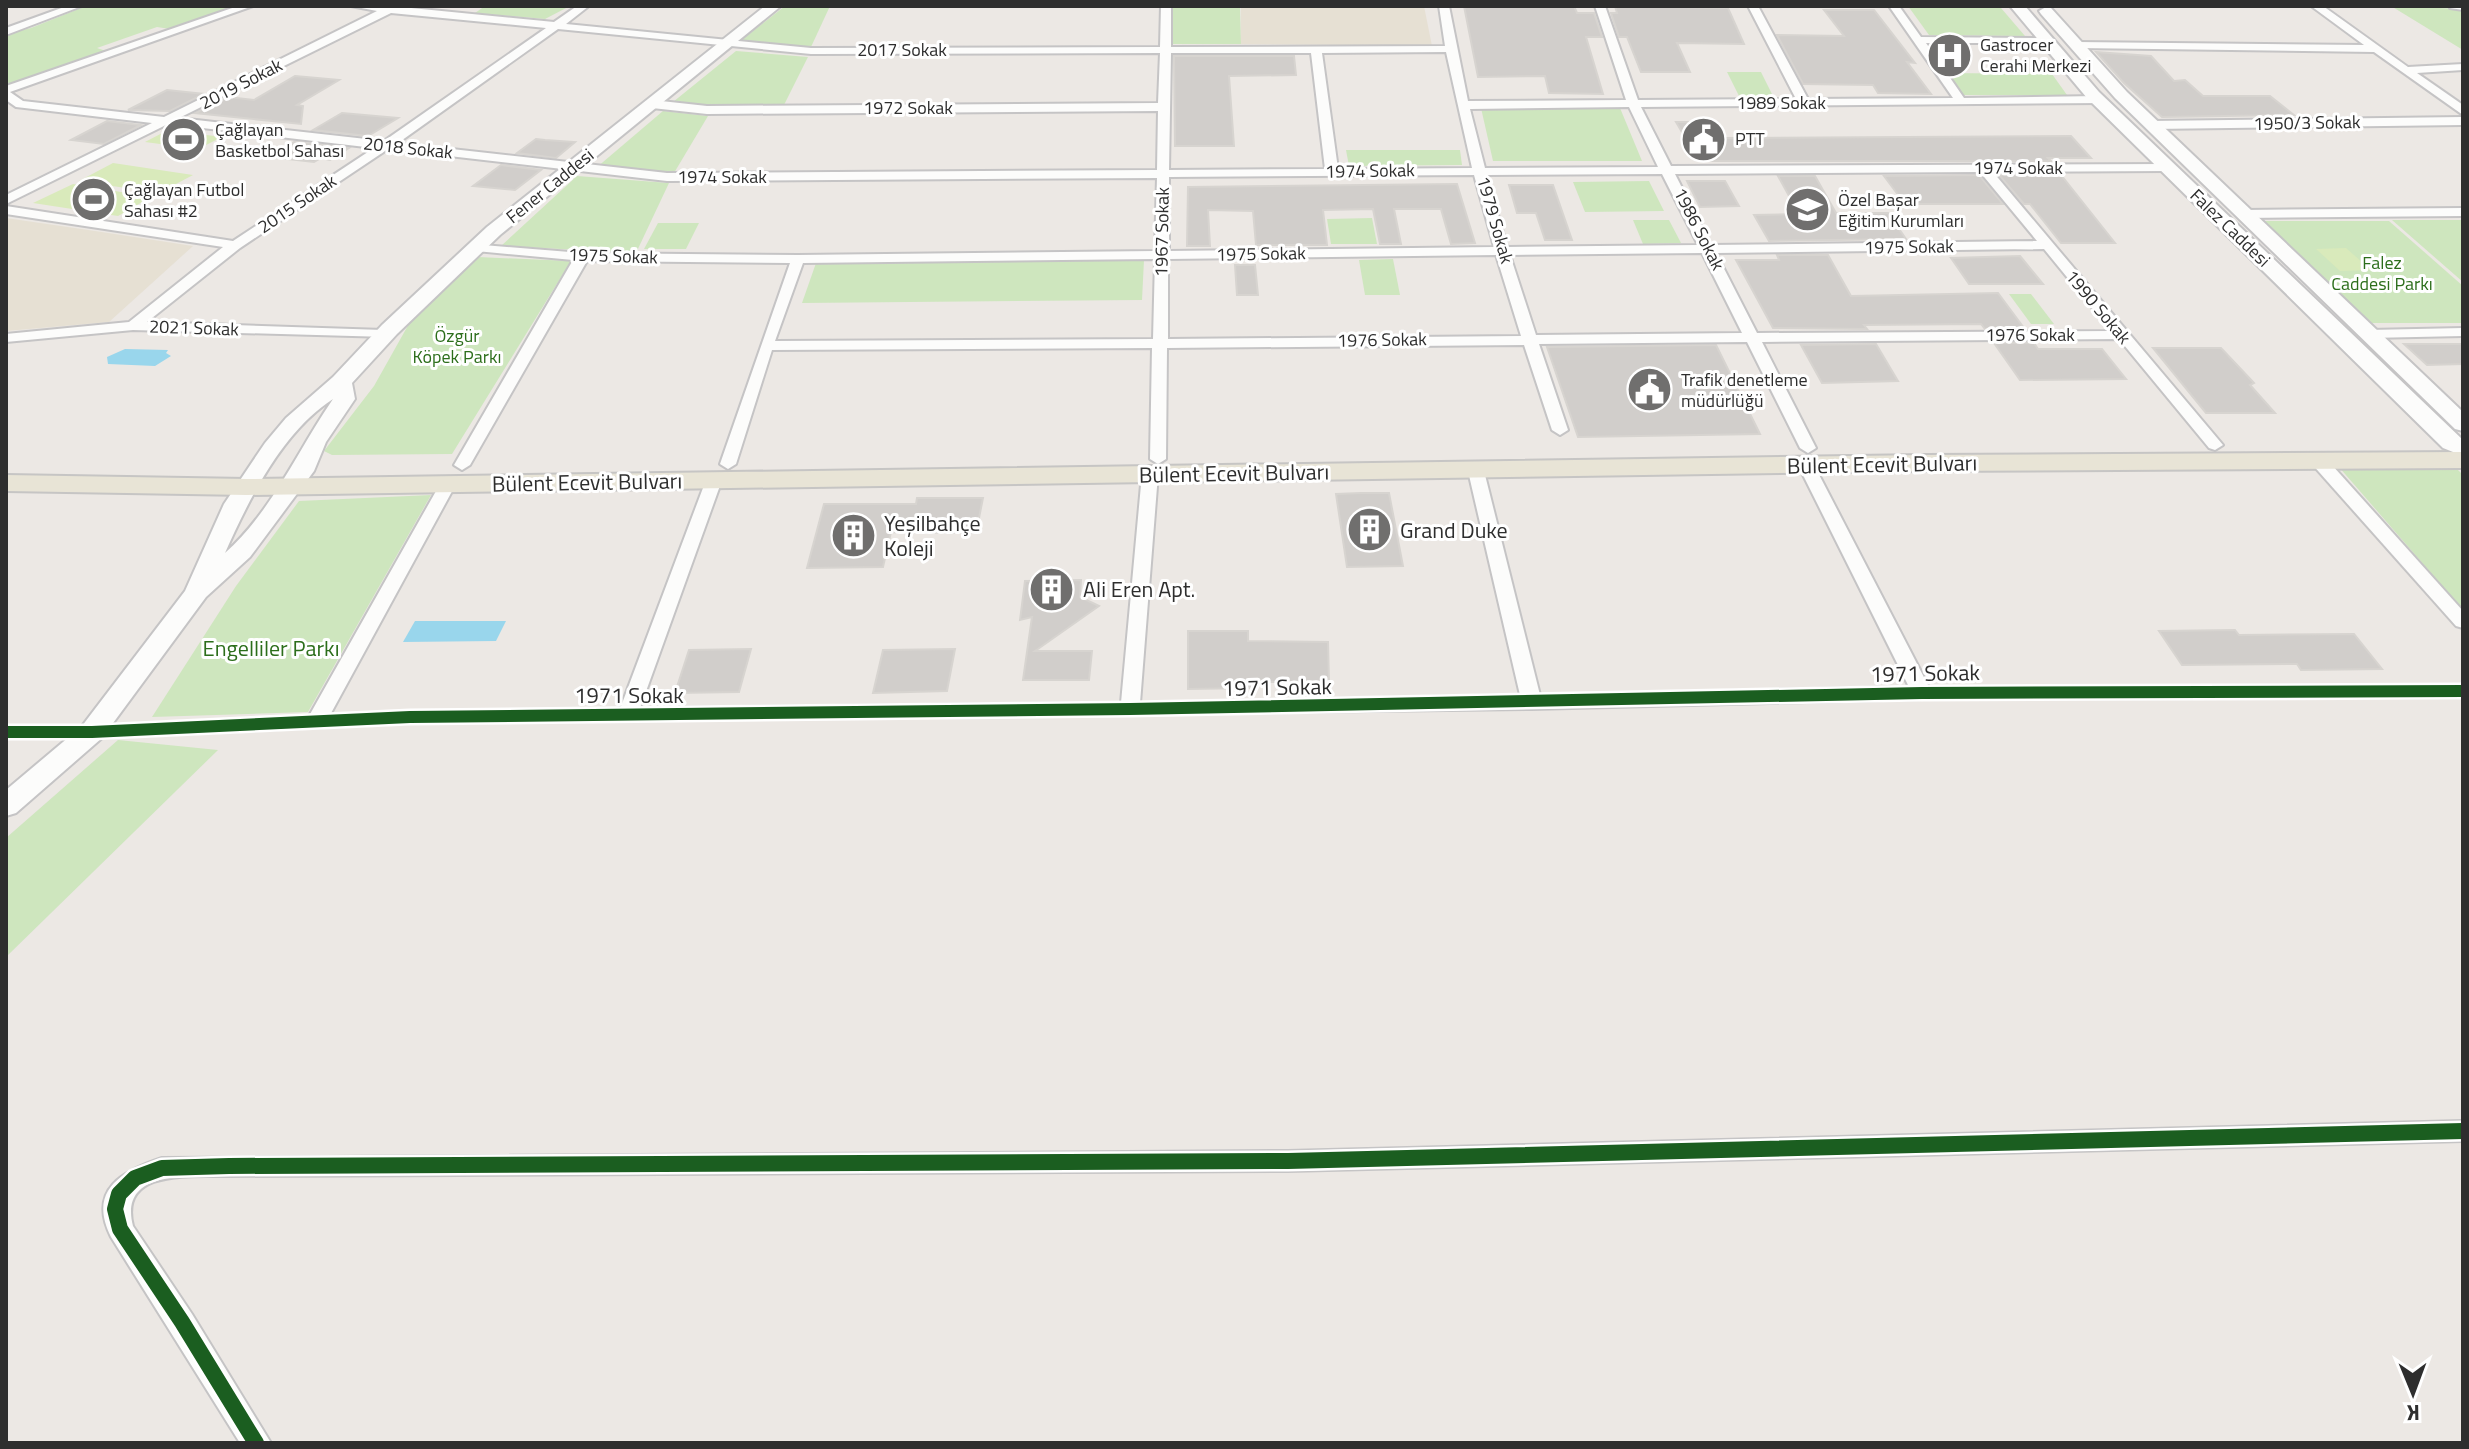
<svg xmlns="http://www.w3.org/2000/svg" width="2469" height="1449" viewBox="0 0 2469 1449" font-family="'Titillium Web',sans-serif">
	<rect width="100%" height="100%" fill="#ece8e4"/>
	<!-- education -->
	<g fill="#e6e0d3">
		<polygon points="1241,6 1424,6 1432,46 1241,44"/>
		<polygon points="6,218 95,231 193,246 109,322 6,331"/>
	</g>
	<!-- green -->
	<g fill="#cee6be">
		<polygon points="86,6 237,6 170,29 157,27 97,48 106,51 6,86 6,34 31,28"/>
		<polygon points="485,6 570,6 545,19 475,13"/>
		<polygon points="785,6 830,6 811,47 739,42"/>
		<polygon points="1171,6 1240,6 1241,44 1168,44"/>
		<polygon points="1908,6 2001,8 2025,36 1929,35"/>
		<polygon points="2391,6 2463,9 2463,50"/>
		<polygon points="736,51 808,57 783,107 709,107 673,102"/>
		<polygon points="1727,72 1761,72 1773,96 1739,96"/>
		<polygon points="1941,73 2052,74 2067,95 1955,95"/>
		<polygon points="1481,108 1620,108 1642,161 1493,161"/>
		<polygon points="663,111 708,116 674,173 596,168"/>
		<polygon points="1346,150 1460,150 1462,165 1349,166"/>
		<polygon points="577,176 669,183 636,253 501,246"/>
		<polygon points="1649,181 1664,211 1585,212 1573,182"/>
		<polygon points="1372,218 1377,244 1331,244 1327,219"/>
		<polygon points="1633,220 1669,220 1681,243 1643,244"/>
		<polygon points="2392,220 2463,220 2463,282"/>
		<polygon points="2260,221 2389,221 2463,286 2463,323 2372,323"/>
		<polygon points="658,223 699,223 686,249 644,249"/>
		<polygon points="478,257 571,261 452,454 332,455 324,451 374,386 415,313"/>
		<polygon points="1393,259 1400,295 1365,295 1359,260"/>
		<polygon points="1144,260 1142,300 802,303 816,263"/>
		<polygon points="2009,294 2031,294 2054,324 2031,324"/>
		<polygon points="2454,466 2463,475 2463,610 2339,467"/>
		<polygon points="431,495 308,712 152,717 236,586 299,501"/>
		<polygon points="118,740 218,750 6,957 6,838"/>
	</g>
	<!-- pitch -->
	<g fill="#d9eabb">
		<polygon points="168,130 222,137 198,149 145,142"/>
		<polygon points="113,163 193,175 159,193 79,181"/>
		<polygon points="73,184 151,197 118,216 33,203"/>
		<polygon points="2346,248 2371,270 2340,271 2316,249"/>
	</g>
	<!-- water -->
	<g fill="#99d6ec">
		<polygon points="125,349 168,350 166,353 171,356 155,366 108,364 107,357"/>
		<polygon points="415,621 506,621 496,641 403,642"/>
	</g>
	<!-- building -->
	<g fill="#d1cecb" stroke="#d7d4d0" stroke-width="2">
		<polygon points="1464,6 1574,6 1577,13 1594,13 1602,37 1586,37 1603,94 1549,93 1545,76 1478,77"/>
		<polygon points="1615,6 1728,8 1744,44 1677,43 1690,72 1641,72 1627,37 1619,37 1611,13 1617,13"/>
		<polygon points="1824,10 1874,10 1915,63 1907,62 1931,94 1878,93 1873,85 1803,84 1777,35 1844,36"/>
		<polygon points="2096,52 2151,56 2174,81 2185,80 2203,96 2270,96 2294,115 2162,117 2124,83"/>
		<polygon points="1174,56 1294,56 1296,75 1229,76 1234,146 1175,146"/>
		<polygon points="295,76 339,80 297,105 303,106 301,124 195,113 228,97 254,100"/>
		<polygon points="167,90 204,94 170,111 128,110"/>
		<polygon points="342,113 398,118 368,136 313,130"/>
		<polygon points="107,121 141,125 104,144 71,140"/>
		<polygon points="1676,122 1712,122 1722,138 2071,136 2091,158 2048,158 2051,161 1699,161"/>
		<polygon points="536,139 545,140 575,142 556,158 517,153"/>
		<polygon points="294,142 349,148 330,160 321,158 314,162 278,158 282,156 272,154"/>
		<polygon points="501,165 541,170 515,190 473,186"/>
		<polygon points="1979,175 2003,204 1905,204 1884,176"/>
		<polygon points="1999,175 2061,175 2115,243 2061,243 2030,204 2024,204"/>
		<polygon points="1778,176 1815,176 1836,213 1888,213 1906,239 1769,241 1754,215 1799,214"/>
		<polygon points="1687,181 1725,181 1739,206 1700,207"/>
		<polygon points="1457,184 1475,243 1451,244 1441,209 1394,209 1401,244 1380,244 1373,209 1323,210 1327,245 1256,245 1253,211 1208,210 1210,246 1187,246 1188,187"/>
		<polygon points="1509,185 1553,185 1572,240 1545,240 1536,213 1517,213"/>
		<polygon points="1777,255 1828,255 1851,296 1998,293 2024,328 1985,329 1981,324 1864,325 1867,329 1773,328 1736,260 1779,260"/>
		<polygon points="2020,256 2043,284 1969,284 1951,258"/>
		<polygon points="1235,265 1255,265 1258,295 1237,295"/>
		<polygon points="1994,343 2034,343 2038,349 2102,349 2126,379 2020,380"/>
		<polygon points="1876,344 1898,381 1822,383 1801,345"/>
		<polygon points="2404,344 2463,344 2463,364 2427,365"/>
		<polygon points="1716,345 1760,434 1578,437 1547,347"/>
		<polygon points="2153,348 2221,348 2254,383 2250,385 2275,413 2206,413"/>
		<polygon points="1361,493 1389,493 1403,566 1347,567 1336,494"/>
		<polygon points="917,498 983,498 976,533 891,532 883,567 807,568 824,504 916,504"/>
		<polygon points="1081,580 1080,597 1099,606 1035,651 1092,651 1089,680 1023,680 1032,617 1020,620 1025,581"/>
		<polygon points="2235,630 2239,635 2354,634 2382,669 2301,670 2297,664 2182,665 2159,631"/>
		<polygon points="1188,631 1248,631 1248,641 1328,642 1329,682 1250,682 1250,688 1188,689"/>
		<polygon points="751,649 739,692 675,693 689,650"/>
		<polygon points="955,649 947,691 873,693 883,650"/>
	</g>
	<g fill="none" stroke-linecap="round" stroke-linejoin="round">
		<defs>
			<g id="street">
				<polygon points="67,6 82,6 6,35 6,28"/>
				<path d="M238,6H253L10,92L23,101L164,117L377,11L351,6H391L554,22L577,6H589L566,24L811,48L1160,47L1161,6H1171V47L1445,46L1439,6H1449L1468,101L1626,100L1595,6H1605L1638,100L1796,99L1748,6H1758L1808,99L1953,98L1889,6H1899L1921,37L2047,38L2051,39V43H1926L1964,98L2098,96L2102,97V103L1641,107L1671,166L2171,164L2173,167L2167,171L1993,172L2223,445L2215,450L2209,448L2119,339L1762,342L1816,448L1808,453L1800,448L1747,342L1539,344L1568,430L1560,435L1552,430L1524,345L1167,348L1166,459L1158,464L1150,459L1152,348L772,350L736,464L728,469L720,464L790,263L587,261L470,465L462,470L454,465L573,260L476,251L471,250V244L582,253L798,255L1155,251L1157,178L667,181L388,149L240,248L147,322L383,330L388,331V337L133,330L6,342V334L129,322L223,247L6,214V206L233,241L374,148L168,124L6,204V195L152,123L16,107L6,100V86ZM391,13L546,28L384,141L179,118ZM558,29L811,54L1160,53L1158,103L707,106L652,100L646,104L652,108L707,114L1158,111L1157,170L667,173L398,143ZM1446,52L1472,168L1338,169L1322,53ZM1171,53H1311L1325,169L1169,170ZM1629,107L1658,167L1485,168L1470,109ZM1980,172L2037,241L1711,245L1675,174ZM1662,174L1698,245L1507,247L1487,175ZM1474,175L1494,247L1169,251V177ZM2044,249L2111,331L1757,333L1716,253ZM1702,253L1742,333L1536,335L1510,255ZM1496,255L1521,336L1168,339V259ZM1155,259L1153,339L775,341L803,263Z"/>
				<polygon points="2311,6 2323,6 2408,67 2463,64 2463,70 2417,73 2463,105 2463,115 2374,52 2077,48 2071,45 2077,42 2364,45"/>
				<polygon points="2449,6 2463,6 2463,10 2450,8"/>
				<polygon points="2463,117 2463,125 2152,129 2146,125 2152,121"/>
				<polygon points="2463,208 2463,216 2245,218 2238,214 2245,210"/>
				<polygon points="2463,328 2463,336 2369,338 2362,334 2369,330"/>
				<polygon points="2317,454 2323,455 2463,611 2463,628 2456,626 2311,463 2309,459 2311,455"/>
				<polygon points="1806,460 1814,465 1929,687 2463,685 2463,697 1922,699 1532,709 410,723 92,738 6,738 6,726 92,726 309,716 440,484 448,479 456,484 330,715 620,709 706,480 714,475 722,480 640,708 1121,703 1142,474 1150,469 1158,474 1140,703 1520,695 1468,471 1476,466 1484,471 1540,695 1909,687 1798,465"/>
				<path d="M2463,1121V1141L1288,1171L229,1176C192,1177 118,1168 133,1226L192,1314L271,1443H240L111,1237C87,1189 123,1171 162,1158L1288,1151Z"/>
			</g>
			<g id="secondary">
				<path d="M765,6H781L500,235L397,334L352,383L355,399L326,442L314,471L250,557L206,597L102,738L16,813L6,816V790L82,726L185,591L224,504L265,443L286,418L333,377L382,325L487,227ZM333,399C298,450 272,511 225,553C249,499 282,432 333,399Z"/>
				<polygon points="2010,6 2025,6 2099,92 2463,440 2463,456 2443,448 2087,98"/>
				<polygon points="2046,7 2051,8 2127,92 2463,412 2463,431 2455,429 2115,98 2041,14 2039,11"/>
			</g>
			<polygon id="primary" points="2463,452 2463,468 1926,471 247,495 6,491 6,475 247,479 1926,455"/>
		</defs>
		<!-- street casing -->
		<use href="#street" stroke="#c5c4c5" stroke-width="4"/>
		<!-- secondary casing -->
		<use href="#secondary" stroke="#c5c4c5" stroke-width="4"/>
		<!-- primary casing -->
		<use href="#primary" stroke="#c6c5c4" stroke-width="4"/>
		<!-- street -->
		<use href="#street" fill="#fcfcfb" fill-rule="evenodd"/>
		<!-- secondary -->
		<use href="#secondary" fill="#fcfcfb" fill-rule="evenodd"/>
		<!-- primary -->
		<use href="#primary" fill="#e8e4d6" fill-rule="evenodd"/>
		<defs>
			<polyline id="cycleway-far1" points="6,732 92,732 410,717 1130,709 1922,693 2463,691"/>
			<polyline id="cycleway" points="256,1443 182,1322 120,1229 115,1209 119,1194 135,1178 162,1168 229,1166 1288,1161 2463,1131"/>
		</defs>
		<!-- cycleway-far1 casing -->
		<use href="#cycleway-far1" stroke="#fff" stroke-width="17"/>
		<!-- cycleway casing -->
		<use href="#cycleway" stroke="#fff" stroke-width="21"/>
		<!-- cycleway-far1 -->
		<use href="#cycleway-far1" stroke="#1b5e20" stroke-width="12"/>
		<!-- cycleway -->
		<use href="#cycleway" stroke="#1b5e20" stroke-width="16"/>
	</g>
	<!-- icons -->
	<defs>
		<symbol id="hospital-disc" viewBox="-11 -11 22 22"><circle r="9.5" fill="#706f6e" stroke="#fff"/><path d="M-5-5h3v3.5h4V-5h3V5h-3V1.5h-4V5h-3Z" fill="#fff"/></symbol>
		<symbol id="civic-disc" viewBox="-11 -11 22 22"><circle r="9.5" fill="#706f6e" stroke="#fff"/><path d="M-.6-6.5H3V-4.5H.6V-3L4-1V1h2V6H-6V1h2V-1L-.6-3ZM-1.2 2.5V6h2.4V2.5Z" fill="#fff"/></symbol>
		<symbol id="stadium-disc" viewBox="-11 -11 22 22"><circle r="9.5" fill="#706f6e" stroke="#fff"/><path d="M0-5a6.5 5 0 1 0 0 10a6.5 5 0 1 0 0-10ZM-3.5-1.8h7v3.6h-7Z" fill="#fff"/></symbol>
		<symbol id="school-disc" viewBox="-11 -11 22 22"><circle r="9.5" fill="#706f6e" stroke="#fff"/><path d="M0-5L7-2L0 1L-7-2ZM-4 1L0 2.5L4 1V4Q0 6-4 4Z" fill="#fff"/></symbol>
		<symbol id="building-disc" viewBox="-11 -11 22 22"><circle r="9.5" fill="#706f6e" stroke="#fff"/><path d="M-4-6H4V6H1V3H-1V6H-4ZM-2.5-4.3h1.7v1.8h-1.7ZM.8-4.3h1.7v1.8H.8ZM-2.5-1h1.7V.8h-1.7ZM.8-1h1.7V.8H.8Z" fill="#fff"/></symbol>
	</defs>
	<g fill-rule="evenodd">
		<use href="#hospital-disc" x="1924" y="30" width="51" height="51"/>
		<use href="#civic-disc" x="1678" y="114" width="51" height="51"/>
		<use href="#stadium-disc" x="158" y="114" width="51" height="51"/>
		<use href="#stadium-disc" x="68" y="174" width="51" height="51"/>
		<use href="#school-disc" x="1782" y="184" width="51" height="51"/>
		<use href="#civic-disc" x="1624" y="364" width="51" height="51"/>
		<use href="#building-disc" x="1344" y="504" width="51" height="51"/>
		<use href="#building-disc" x="828" y="510" width="51" height="51"/>
		<use href="#building-disc" x="1026" y="564" width="51" height="51"/>
	</g>
	<g text-anchor="middle" stroke-width="6" stroke-linejoin="round" paint-order="stroke">
		<!-- far-poi labels -->
		<g font-size="18" fill="#2e2e2e" stroke="#fff" text-anchor="start">
			<text x="1980" y="51">Gastrocer<tspan x="1980" dy="21">Cerahi Merkezi</tspan></text>
			<text x="215" y="136">Çağlayan<tspan x="215" dy="21">Basketbol Sahası</tspan></text>
			<text x="1735" y="145">PTT</text>
			<text x="124" y="196">Çağlayan Futbol<tspan x="124" dy="21">Sahası #2</tspan></text>
			<text x="1838" y="206">Özel Başar<tspan x="1838" dy="21">Eğitim Kurumları</tspan></text>
			<text x="1681" y="386">Trafik denetleme<tspan x="1681" dy="21">müdürlüğü</tspan></text>
		</g>
		<!-- far-street labels -->
		<g font-size="18" fill="#2e2e2e" stroke="#fff">
			<text x="902" y="56">2017 Sokak</text>
			<text transform="translate(241 84) rotate(-27)" y="6">2019 Sokak</text>
			<text x="1781" y="109">1989 Sokak</text>
			<text x="908" y="114">1972 Sokak</text>
			<text transform="translate(2307 123) rotate(-1)" y="6">1950/3 Sokak</text>
			<text transform="translate(408 148) rotate(6)" y="6">2018 Sokak</text>
			<text x="2018" y="174">1974 Sokak</text>
			<text transform="translate(1370 171) rotate(-1)" y="6">1974 Sokak</text>
			<text x="722" y="183">1974 Sokak</text>
			<text transform="translate(550 186) rotate(-39)" y="6">Fener Caddesi</text>
			<text transform="translate(297 204) rotate(-34)" y="6">2015 Sokak</text>
			<text transform="translate(1495 220) rotate(74)" y="6">1979 Sokak</text>
			<text transform="translate(2230 228) rotate(44)" y="6">Falez Caddesi</text>
			<text transform="translate(1699 229) rotate(63)" y="6">1986 Sokak</text>
			<text transform="translate(1162 232) rotate(-89)" y="6">1967 Sokak</text>
			<text transform="translate(1909 247) rotate(-1)" y="6">1975 Sokak</text>
			<text transform="translate(1261 254) rotate(-1)" y="6">1975 Sokak</text>
			<text transform="translate(613 256) rotate(2)" y="6">1975 Sokak</text>
			<text transform="translate(2098 307) rotate(50)" y="6">1990 Sokak</text>
			<text transform="translate(194 328) rotate(2)" y="6">2021 Sokak</text>
			<text x="2030" y="341">1976 Sokak</text>
			<text transform="translate(1382 340) rotate(-1)" y="6">1976 Sokak</text>
		</g>
		<!-- far-park labels -->
		<g font-size="18" fill="#2c6e1b" stroke="#fff">
			<text x="2382" y="269">Falez<tspan x="2382" dy="21">Caddesi Parkı</tspan></text>
			<text x="457" y="342">Özgür<tspan x="457" dy="21">Köpek Parkı</tspan></text>
		</g>
		<!-- street labels -->
		<g font-size="22" fill="#2e2e2e" stroke="#fff">
			<text transform="translate(1882 464) rotate(-1)" y="8">Bülent Ecevit Bulvarı</text>
			<text transform="translate(1234 473) rotate(-1)" y="8">Bülent Ecevit Bulvarı</text>
			<text transform="translate(587 482) rotate(-1)" y="8">Bülent Ecevit Bulvarı</text>
			<text transform="translate(1925 673) rotate(-1)" y="8">1971 Sokak</text>
			<text transform="translate(1277 687) rotate(-1)" y="8">1971 Sokak</text>
			<text x="629" y="703">1971 Sokak</text>
		</g>
		<!-- poi labels -->
		<g font-size="22" fill="#2e2e2e" stroke="#fff" text-anchor="start">
			<text x="884" y="531">Yeşilbahçe<tspan x="884" dy="25">Koleji</tspan></text>
			<text x="1400" y="538">Grand Duke</text>
			<text x="1083" y="597">Ali Eren Apt.</text>
		</g>
		<!-- park labels -->
		<g font-size="22" fill="#2c6e1b" stroke="#fff">
			<text x="271" y="656">Engelliler Parkı</text>
		</g>
	</g>
	<!-- border -->
	<rect width="2469" height="1449" fill="none" stroke="#2e2e2e" stroke-width="16"/>
	<!-- north arrow -->
	<g transform="translate(2413 1393) rotate(179)" stroke="#ffffff" stroke-width="6" paint-order="stroke">
	<path d="M0-6L14 30L0 20L-14 30Z" fill="#2e2e2e"/>
	<text y="-12" font-size="22" font-weight="bold" text-anchor="middle" fill="#2e2e2e">K</text>
	</g>
</svg>
